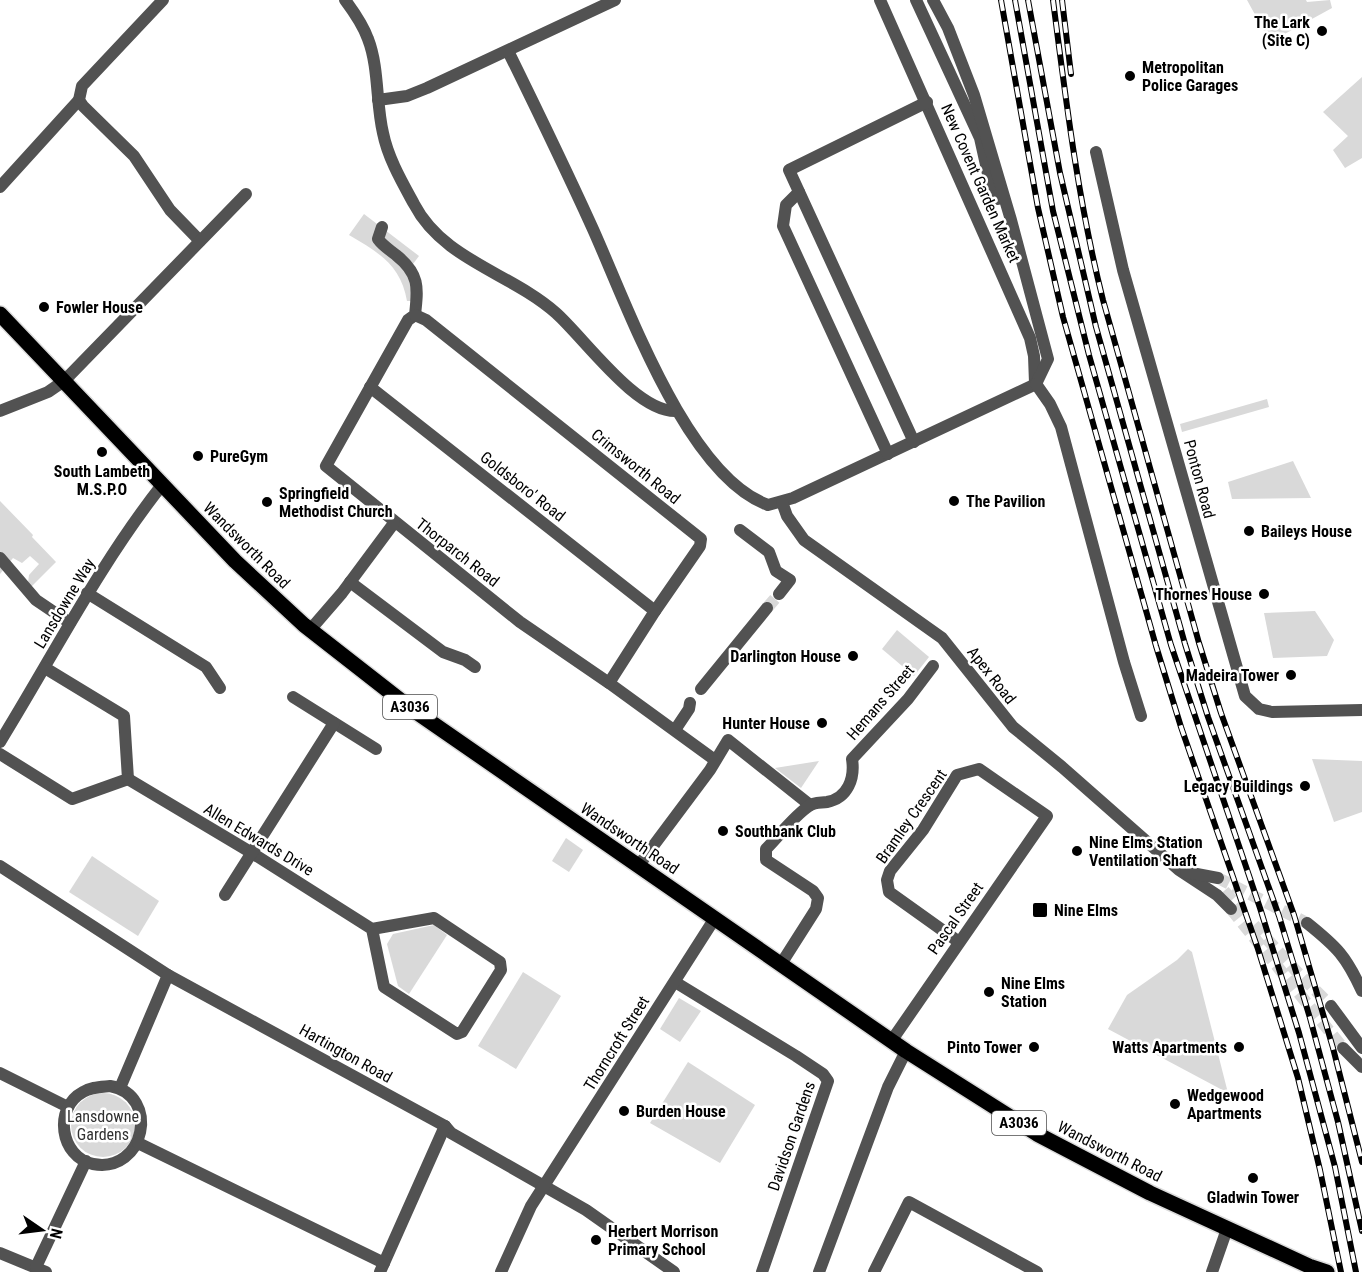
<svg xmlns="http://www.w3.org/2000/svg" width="1362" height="1272" viewBox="0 0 1362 1272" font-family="'Roboto Condensed',sans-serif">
	<rect width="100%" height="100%" fill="#fff"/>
	<!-- green -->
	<g fill="#d9d9d9">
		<polygon points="1247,0 1306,0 1307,2 1330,0 1332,8 1270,42"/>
		<polygon points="1362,77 1362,158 1345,168 1333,150 1348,136 1323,112"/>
		<path d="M364,214L419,256L413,264L422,301H407C401,265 378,252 349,235Z"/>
		<polygon points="1267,399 1269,407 1182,432 1180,424"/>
		<polygon points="1293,461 1311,498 1232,499 1228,482"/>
		<polygon points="0,501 33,535 32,537 56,562 31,587 28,583 29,575 39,564 30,556 22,563 13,558 0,574"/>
		<polygon points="1315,611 1334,640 1327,656 1273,658 1264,613"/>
		<polygon points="897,630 929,657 914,676 882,649"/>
		<polygon points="1312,759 1362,761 1362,812 1334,822"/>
		<polygon points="819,761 801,788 775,768"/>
		<polygon points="566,838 583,850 569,872 552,861"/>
		<polygon points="92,856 159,901 138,936 69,892"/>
		<polygon points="434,925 447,935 409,994 398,986 387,944 393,934"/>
		<polygon points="1188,949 1192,952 1228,1093 1108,1029 1127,995 1177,960"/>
		<polygon points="523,972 561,996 516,1069 478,1046"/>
		<polygon points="679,998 701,1011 680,1042 660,1029"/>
		<polygon points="688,1062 755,1105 720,1163 650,1123"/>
		<circle cx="103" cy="1125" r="32"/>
	</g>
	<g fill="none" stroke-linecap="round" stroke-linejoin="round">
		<!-- minor-tunnel -->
		<g stroke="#d9d9d9" stroke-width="12" stroke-dasharray="12 6" stroke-linecap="butt">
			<polyline points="767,608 779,594"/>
			<polyline points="1218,878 1307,923"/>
			<polyline points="1224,891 1243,912"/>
			<polyline points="1231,909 1343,1048"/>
			<polyline points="1254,925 1298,973 1331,1006"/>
		</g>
		<defs>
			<polyline id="primary" points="0,314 235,561 304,625 409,707 906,1051 1037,1134 1150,1193 1309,1266 1327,1272"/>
		</defs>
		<!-- primary casing -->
		<use href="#primary" stroke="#dbdbdb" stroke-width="18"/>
		<!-- minor -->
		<g stroke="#525252" stroke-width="12">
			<polyline points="163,0 82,86 79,100 83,106 134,156 170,210 200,241"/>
			<path d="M345,0C354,12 363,25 368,39C379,67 376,104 383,133C388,158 402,182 414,204C443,260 511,273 556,313C585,339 636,412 676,411"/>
			<polyline points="880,0 1030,338 1034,356 1035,383"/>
			<polyline points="916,0 980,138 988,174 998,199"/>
			<path d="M508,51C537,110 565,168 592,227C627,304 686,475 768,505L793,498L1036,384L1048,359L1011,220L974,95L948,28L933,0"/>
			<polyline points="378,100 407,96 427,88 615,0"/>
			<polyline points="1096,152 1123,270 1245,696 1259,709 1272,712 1362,710"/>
			<polyline points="0,187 79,100"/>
			<polyline points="799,192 786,205 783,226 888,454"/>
			<path d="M382,227L378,239C383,246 390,250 396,255C420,274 418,288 415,315L408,320L326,466L520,622L609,683L715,760"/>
			<polyline points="415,315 426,320 701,539 700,546 655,611 609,683"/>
			<polyline points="1036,384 1050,404 1061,427 1124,662 1141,716"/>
			<polyline points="370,387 655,611"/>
			<polyline points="0,411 48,392 64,381 246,194"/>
			<polyline points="914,442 789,170 927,102"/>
			<polyline points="782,502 787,516 804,540 942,638 1013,727 1062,767 1179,870 1217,895 1231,909"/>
			<polyline points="740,530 769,552 776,571 790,580 779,594"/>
			<polyline points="0,558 36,600 70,623"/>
			<polyline points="350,582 443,652 465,660 475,667"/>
			<polyline points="87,593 206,667 220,688"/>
			<polyline points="310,630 342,593 394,523"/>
			<polyline points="701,689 767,608"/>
			<polyline points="293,697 376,749"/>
			<polyline points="675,730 689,709 690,703"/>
			<path d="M0,742C53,656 99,565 162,485"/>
			<polyline points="0,754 72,799 128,779 124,716 45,668"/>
			<polyline points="128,779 252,853 372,929 434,918 500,962 501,970 462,1032 457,1034 384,987 372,929"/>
			<polyline points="639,865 710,770 728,740 810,805"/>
			<polyline points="0,866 168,975 445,1126 451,1133 586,1210 674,1272"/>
			<polyline points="1186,872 1218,878"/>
			<polyline points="225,895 334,723"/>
			<path d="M1307,923C1337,947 1346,956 1362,991"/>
			<path d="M781,964L816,909L818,898L813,891L766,860V849C778,837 795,815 809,806C814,802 821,803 827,802C848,798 855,778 852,759L908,699L933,666"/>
			<polyline points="675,982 796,1056 823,1074 828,1081 762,1272"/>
			<polyline points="1331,1006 1362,1048"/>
			<polyline points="892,1040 1047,816 979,769 957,775 923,830 890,871 887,880 889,892 959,942"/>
			<polyline points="1343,1048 1362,1067"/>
			<polyline points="0,1073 68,1107"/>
			<path d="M110,1086C161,1095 145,1174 93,1164C60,1157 53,1108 83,1092C91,1087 100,1087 110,1086Z"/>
			<polyline points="120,1088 168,975"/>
			<polyline points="138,1143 384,1263"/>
			<polyline points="0,1253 46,1272"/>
			<polyline points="36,1267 86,1161"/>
			<polyline points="380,1272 445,1126"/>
			<polyline points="501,1272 531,1206 715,918"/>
			<polyline points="819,1272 888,1087 906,1051"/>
			<polyline points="874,1272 909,1202 1037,1272"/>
			<polyline points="1212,1272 1227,1229"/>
		</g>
		<!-- primary -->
		<use href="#primary" stroke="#000" stroke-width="15"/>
		<defs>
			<g id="rail">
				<polyline points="1001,0 1038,208 1063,317 1156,646 1181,727 1258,949 1298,1078 1320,1170 1341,1272"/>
				<polyline points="1015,0 1053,211 1089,355 1171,645 1260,908 1299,1033 1335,1167 1356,1272"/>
				<polyline points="1028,0 1060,173 1096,327 1185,644 1208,717 1279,916 1310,1018 1338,1122 1362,1231"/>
				<path d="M1053,0C1066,101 1078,201 1103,300L1199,643L1221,713L1294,915L1333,1048L1362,1162"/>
				<polyline points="1062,0 1071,74"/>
			</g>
		</defs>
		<!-- rail casing -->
		<use href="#rail" stroke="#000" stroke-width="6"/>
		<!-- rail -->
		<use href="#rail" stroke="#fff" stroke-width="4" stroke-dasharray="11" stroke-linecap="butt"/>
	</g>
	<!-- markers -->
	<g fill="#000" stroke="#fff" stroke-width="2">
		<circle cx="1322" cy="31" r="6"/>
		<circle cx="1130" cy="76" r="6"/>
		<circle cx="44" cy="307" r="6"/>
		<circle cx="102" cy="452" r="6"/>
		<circle cx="198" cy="456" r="6"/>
		<circle cx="954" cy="501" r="6"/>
		<circle cx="267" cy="502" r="6"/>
		<circle cx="1249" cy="531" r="6"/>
		<circle cx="1264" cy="594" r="6"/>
		<circle cx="853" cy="656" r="6"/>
		<circle cx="1291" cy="675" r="6"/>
		<circle cx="822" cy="723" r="6"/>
		<circle cx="1305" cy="786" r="6"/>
		<circle cx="723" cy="831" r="6"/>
		<circle cx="1077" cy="851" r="6"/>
		<rect x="1032" y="902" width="16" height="16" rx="3"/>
		<circle cx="989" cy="992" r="6"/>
		<circle cx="1034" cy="1047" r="6"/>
		<circle cx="1239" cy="1047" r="6"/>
		<circle cx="1175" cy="1104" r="6"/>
		<circle cx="624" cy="1111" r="6"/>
		<circle cx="1253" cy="1178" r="6"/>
		<circle cx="596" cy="1240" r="6"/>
	</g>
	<g text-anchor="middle" stroke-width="5" stroke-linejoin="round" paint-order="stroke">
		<!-- shield labels -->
		<g fill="#fff" stroke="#4c4c4c" stroke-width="1.5">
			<rect x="383" y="695" width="54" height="24" rx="4.5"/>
			<rect x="992" y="1111" width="54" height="24" rx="4.5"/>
		</g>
		<g font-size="15" font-weight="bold" fill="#000">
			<text x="410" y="712">A3036</text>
			<text x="1019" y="1128">A3036</text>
		</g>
		<!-- poi labels -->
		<g font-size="16" font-weight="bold" fill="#000" stroke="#fff" text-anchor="start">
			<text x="1310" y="28" text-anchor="end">The Lark<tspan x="1310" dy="18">(Site C)</tspan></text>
			<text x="1142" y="73">Metropolitan<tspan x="1142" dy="18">Police Garages</tspan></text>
			<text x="56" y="313">Fowler House</text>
			<text x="210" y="462">PureGym</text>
			<text x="102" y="477" text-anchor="middle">South Lambeth<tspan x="102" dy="18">M.S.P.O</tspan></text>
			<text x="279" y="499">Springfield<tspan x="279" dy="18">Methodist Church</tspan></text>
			<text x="966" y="507">The Pavilion</text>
			<text x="1261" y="537">Baileys House</text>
			<text x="1252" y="600" text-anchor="end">Thornes House</text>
			<text x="841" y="662" text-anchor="end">Darlington House</text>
			<text x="1279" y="681" text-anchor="end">Madeira Tower</text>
			<text x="810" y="729" text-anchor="end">Hunter House</text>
			<text x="1293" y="792" text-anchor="end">Legacy Buildings</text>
			<text x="735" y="837">Southbank Club</text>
			<text x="1089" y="848">Nine Elms Station<tspan x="1089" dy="18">Ventilation Shaft</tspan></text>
			<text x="1054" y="916">Nine Elms</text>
			<text x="1001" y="989">Nine Elms<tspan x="1001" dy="18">Station</tspan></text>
			<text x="1022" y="1053" text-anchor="end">Pinto Tower</text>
			<text x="1227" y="1053" text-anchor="end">Watts Apartments</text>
			<text x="1187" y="1101">Wedgewood<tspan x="1187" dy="18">Apartments</tspan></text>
			<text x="636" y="1117">Burden House</text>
			<text x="1253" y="1203" text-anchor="middle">Gladwin Tower</text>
			<text x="608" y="1237">Herbert Morrison<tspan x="608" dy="18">Primary School</tspan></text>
		</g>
		<!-- street labels -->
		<g font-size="16" fill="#000" stroke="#fff">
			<text transform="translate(981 183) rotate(66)" y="6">New Covent Garden Market</text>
			<text transform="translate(636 466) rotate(39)" y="6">Crimsworth Road</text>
			<text transform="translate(1200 479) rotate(75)" y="6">Ponton Road</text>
			<text transform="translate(523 486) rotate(38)" y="6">Goldsboro' Road</text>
			<text transform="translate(247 545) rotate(45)" y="6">Wandsworth Road</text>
			<text transform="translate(458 552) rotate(38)" y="6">Thorparch Road</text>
			<text transform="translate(64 603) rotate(-59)" y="6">Lansdowne Way</text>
			<text transform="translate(992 675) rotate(52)" y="6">Apex Road</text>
			<text transform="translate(880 702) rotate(-49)" y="6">Hemans Street</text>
			<text transform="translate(911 816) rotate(-55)" y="6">Bramley Crescent</text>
			<text transform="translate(630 838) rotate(34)" y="6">Wandsworth Road</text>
			<text transform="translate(259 839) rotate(31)" y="6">Allen Edwards Drive</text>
			<text transform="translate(955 918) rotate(-55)" y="6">Pascal Street</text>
			<text transform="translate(616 1043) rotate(-58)" y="6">Thorncroft Street</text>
			<text transform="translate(346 1053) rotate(29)" y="6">Hartington Road</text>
			<text transform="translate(791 1136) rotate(-71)" y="6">Davidson Gardens</text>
			<text transform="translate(1110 1151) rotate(27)" y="6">Wandsworth Road</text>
		</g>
		<!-- park labels -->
		<g font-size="16" fill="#303030" stroke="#fff">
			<text x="103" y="1122">Lansdowne<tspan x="103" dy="18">Gardens</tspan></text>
		</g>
	</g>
	<!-- north arrow -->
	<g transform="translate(42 1230) rotate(104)" stroke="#ffffff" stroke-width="4.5" paint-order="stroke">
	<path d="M0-4.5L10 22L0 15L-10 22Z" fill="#000000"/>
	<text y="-9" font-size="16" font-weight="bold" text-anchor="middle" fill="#000000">N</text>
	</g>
</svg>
